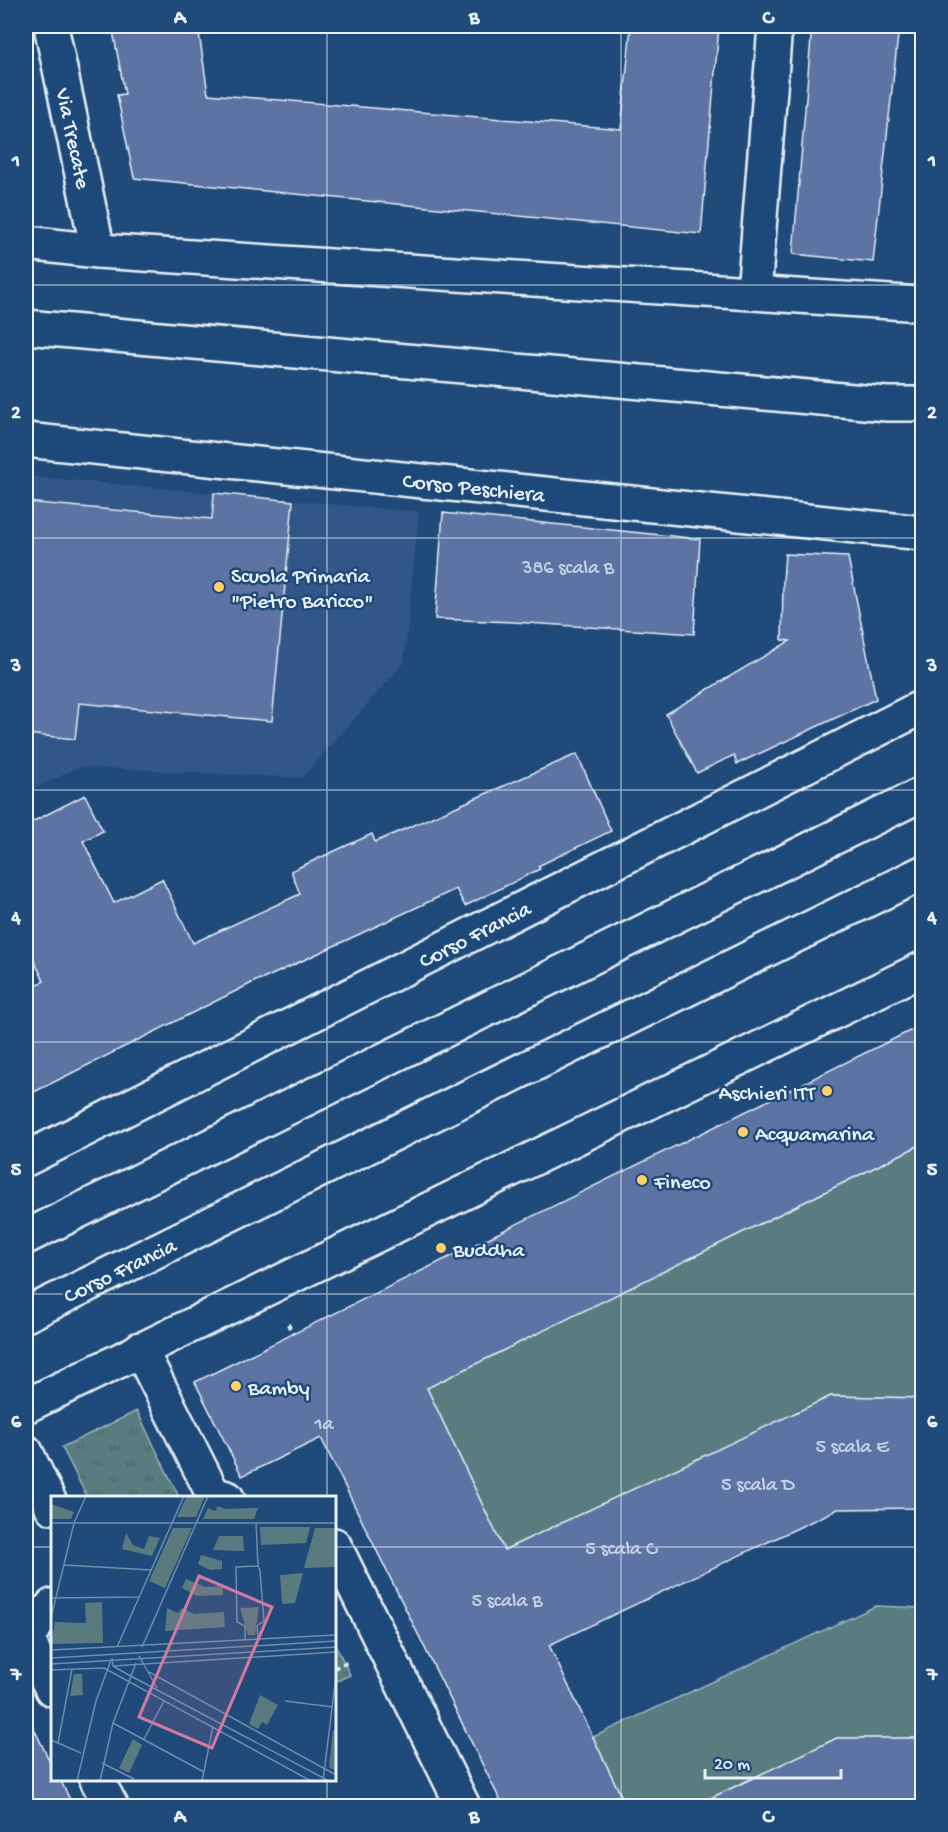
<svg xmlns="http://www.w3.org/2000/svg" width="948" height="1832" viewBox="0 0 948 1832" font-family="'Gochi Hand',sans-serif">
	<defs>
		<pattern id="park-tufts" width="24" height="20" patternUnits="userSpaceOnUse" patternTransform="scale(1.5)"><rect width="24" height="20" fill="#597b80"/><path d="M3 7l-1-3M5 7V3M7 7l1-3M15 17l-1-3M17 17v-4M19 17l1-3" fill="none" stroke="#506468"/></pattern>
	</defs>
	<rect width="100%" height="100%" fill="#1f4a7a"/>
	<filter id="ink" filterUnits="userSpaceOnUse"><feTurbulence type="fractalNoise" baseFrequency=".0167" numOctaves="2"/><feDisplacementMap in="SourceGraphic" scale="12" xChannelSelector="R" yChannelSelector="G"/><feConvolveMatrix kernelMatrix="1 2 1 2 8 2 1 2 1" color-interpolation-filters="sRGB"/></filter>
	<g filter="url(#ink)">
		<!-- built -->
		<polygon fill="#315687" points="26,476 419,512 404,663 302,778 79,767 26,793"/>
		<!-- park -->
		<g fill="url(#park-tufts)" stroke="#a0b6bc" stroke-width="1.5">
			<polygon points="137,1411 179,1497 87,1497 62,1447"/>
			<polygon points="334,1642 350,1675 335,1682 334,1682"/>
		</g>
		<!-- garden -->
		<g fill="#597b80" stroke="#a0b6bc" stroke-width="1.5">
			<polygon points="922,1144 922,1398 831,1396 504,1550 427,1388"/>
			<polygon points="876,1606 922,1608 922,1738 837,1738 694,1806 626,1806 593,1737"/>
		</g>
		<!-- building -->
		<g fill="#5b73a4" stroke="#e8f1f8" stroke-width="1.5">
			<polygon points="112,26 198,26 208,94 621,129 631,26 719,26 701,234 134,178 117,95 125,94"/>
			<polygon points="812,26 899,26 873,262 793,254"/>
			<polygon points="214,493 293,501 272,721 79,703 75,739 26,734 26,502 212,519"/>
			<polygon points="443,513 700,539 694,634 513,622 435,619"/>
			<polygon points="785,554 848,557 876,699 737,764 734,755 697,773 666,714 790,641 782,640 783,581"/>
			<polygon points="577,754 611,831 538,866 540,869 465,906 456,889 261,980 260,979 26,1096 26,990 44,981 26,944 26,825 85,795 103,831 83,841 114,903 162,879 193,943 300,894 291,871 372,834 375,842"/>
			<polygon points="922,1025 922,1144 427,1388 504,1550 831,1396 922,1398 922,1508 838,1509 549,1645 626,1806 503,1806 321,1438 242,1476 195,1382"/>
			<polygon points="26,1712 52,1766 52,1779 60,1779 73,1806 26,1806"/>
			<polygon points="837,1738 922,1738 922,1806 694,1806"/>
		</g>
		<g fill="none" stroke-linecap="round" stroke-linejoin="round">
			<defs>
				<g id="street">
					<polyline points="51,26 98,251"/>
					<polyline points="26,243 98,251 922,304"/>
					<polyline points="754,293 775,26"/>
					<polyline points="26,440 922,533"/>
					<polyline points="26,1159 922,707"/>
					<polyline points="140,1349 213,1494 227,1498"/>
					<polyline points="26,1406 922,969"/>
					<polyline points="26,1452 52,1507"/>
					<polyline points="334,1545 463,1806"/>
					<polyline points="52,1606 26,1637 52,1689"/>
					<polyline points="97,1780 111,1806"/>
				</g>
				<polyline id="secondary" points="26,327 887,404 922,404"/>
				<g id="primary">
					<polyline points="26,1237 922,794"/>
					<polyline points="26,1315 922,873"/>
				</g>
			</defs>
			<!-- street casing -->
			<use href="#street" stroke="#e8f1f8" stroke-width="38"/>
			<!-- secondary casing -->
			<use href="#secondary" stroke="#e8f1f8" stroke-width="38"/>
			<!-- primary casing -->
			<use href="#primary" stroke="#e8f1f8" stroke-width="38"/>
			<!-- path -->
			<g stroke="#e8f1f8" stroke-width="4" stroke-dasharray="4.5 4.5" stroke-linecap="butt">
				<polyline points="288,1324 293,1334"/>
				<polyline points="334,1668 348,1662"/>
			</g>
			<!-- street -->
			<use href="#street" stroke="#1f4a7a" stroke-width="33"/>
			<!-- secondary -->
			<use href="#secondary" stroke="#1f4a7a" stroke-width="33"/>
			<!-- primary -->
			<use href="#primary" stroke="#1f4a7a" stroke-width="33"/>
		</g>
	</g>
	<!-- grid -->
	<path fill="none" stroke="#e8f1f8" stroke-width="1.5" stroke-opacity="0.55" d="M327,26V1498M621,26V1806M26,285H922M26,538H922M26,790H922M26,1042H922M26,1294H922M26,1547H52M334,1547H922M327,1780V1806"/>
	<!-- markers -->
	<g fill="#ffd166" stroke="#1f4a7a" stroke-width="2">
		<circle cx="219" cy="587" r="6"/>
		<circle cx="827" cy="1091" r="6"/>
		<circle cx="743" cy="1132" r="6"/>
		<circle cx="642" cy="1180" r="6"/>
		<circle cx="441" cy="1248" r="6"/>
		<circle cx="236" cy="1386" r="6"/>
	</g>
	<g text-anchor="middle" stroke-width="5" stroke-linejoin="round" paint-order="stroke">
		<!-- number labels -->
		<g font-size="20" fill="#c5d2e3">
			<text x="568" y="573">386 scala B</text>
			<text x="324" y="1429">1a</text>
			<text x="852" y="1452">5 scala E</text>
			<text x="758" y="1490">5 scala D</text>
			<text x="621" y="1554">5 scala C</text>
			<text x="507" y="1606">5 scala B</text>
		</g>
		<!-- street labels -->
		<g font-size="22" fill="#e8f1f8" stroke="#1f4a7a">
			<text transform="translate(75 138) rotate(78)" y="8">Via Trecate</text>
			<text transform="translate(474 486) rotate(6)" y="8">Corso Peschiera</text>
			<text transform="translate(474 933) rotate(-27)" y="8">Corso Francia</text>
			<text transform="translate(119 1269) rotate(-26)" y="8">Corso Francia</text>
		</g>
		<!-- poi labels -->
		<g font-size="22" fill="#e8f1f8" stroke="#1f4a7a" text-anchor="start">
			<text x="231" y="582">Scuola Primaria<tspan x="231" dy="25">"Pietro Baricco"</tspan></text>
			<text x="815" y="1099" text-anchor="end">Aschieri ITT</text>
			<text x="755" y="1140">Acquamarina</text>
			<text x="654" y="1188">Fineco</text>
			<text x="453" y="1256">Buddha</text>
			<text x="248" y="1394">Bamby</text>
		</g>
	</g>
	<!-- overview -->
	<g transform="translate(51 1496)">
		<rect width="285" height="285" fill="#1f4a7a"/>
		<path d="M82,243L91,249L78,277L68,272Z" fill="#597b80"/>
		<path d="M136,0H154L145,21H126ZM0,8L23,16L20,23H0ZM209,31H259L255,47L210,49ZM122,32H141L114,92L98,85ZM208,111L204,139H197L189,112ZM23,178H31L32,199L19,200ZM209,199L227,209L216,229L211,226L207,233L198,228ZM282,234H285V275L278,271Z" fill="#597b80"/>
		<path d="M167,10L174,13L207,12L203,23H152L157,12L164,15ZM264,32H285V71L253,72ZM75,37L82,49L93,53L98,40L109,42L101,60L71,53ZM168,40H192L193,55L162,54ZM150,59L171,65V73L159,74L147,68ZM252,77L244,107L231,108L229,79ZM135,83L154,91L172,90V99L146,100L131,92ZM51,106L52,147L0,148L4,126L35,127L34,107ZM116,112L127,117L131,112L143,118L173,116L174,131L114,135Z" fill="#597b80"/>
		<path fill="none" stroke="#6f8dac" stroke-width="1.5" d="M0,27H285M205,27L207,70M13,69L100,74M0,102L89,101M0,122L23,27L35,0M194,144V130L186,126L185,71L207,70L209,75L213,125L206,130L207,143M66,151L133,0M91,151L157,0M0,154L285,139M88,160L106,192M0,162L285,145M61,162L62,170L76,178L278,285M0,168L285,151M62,170L285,156M0,174L53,172L260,285M98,176L285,279M234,205L282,211M62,227L153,276M93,243L113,205M0,244L30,257M7,247L21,173M51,267L83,283M26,285L45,205L60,164M49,285L62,227L85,167M151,285L162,230M272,285L285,180"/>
		<path fill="#d37aa2" fill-opacity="0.15" stroke="#d37aa2" stroke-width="3" d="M148,80L221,111L161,252L88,221Z"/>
		<rect width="285" height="285" fill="none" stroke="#e8f1f8" stroke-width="3"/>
	</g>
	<!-- margin -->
	<rect width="948" height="1832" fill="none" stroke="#1f4a7a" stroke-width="66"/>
	<!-- scale -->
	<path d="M705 1769v9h136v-9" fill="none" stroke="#e8f1f8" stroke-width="3"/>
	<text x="714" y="1769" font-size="18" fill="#e8f1f8" stroke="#1f4a7a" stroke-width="4.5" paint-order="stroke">20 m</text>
	<rect x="33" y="33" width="882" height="1766" fill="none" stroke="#e8f1f8" stroke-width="2"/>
	<g font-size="20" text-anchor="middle" font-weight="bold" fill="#e8f1f8">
		<text x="180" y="23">A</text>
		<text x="474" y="23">B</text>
		<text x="768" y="23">C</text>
		<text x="16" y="166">1</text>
		<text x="932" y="166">1</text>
		<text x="16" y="418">2</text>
		<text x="932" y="418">2</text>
		<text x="16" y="671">3</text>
		<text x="932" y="671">3</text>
		<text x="16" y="923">4</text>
		<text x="932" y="923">4</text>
		<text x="16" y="1175">5</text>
		<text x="932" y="1175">5</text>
		<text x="16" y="1427">6</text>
		<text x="932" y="1427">6</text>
		<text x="16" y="1680">7</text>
		<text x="932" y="1680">7</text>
		<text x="180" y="1822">A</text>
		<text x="474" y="1822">B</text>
		<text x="768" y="1822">C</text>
	</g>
</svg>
